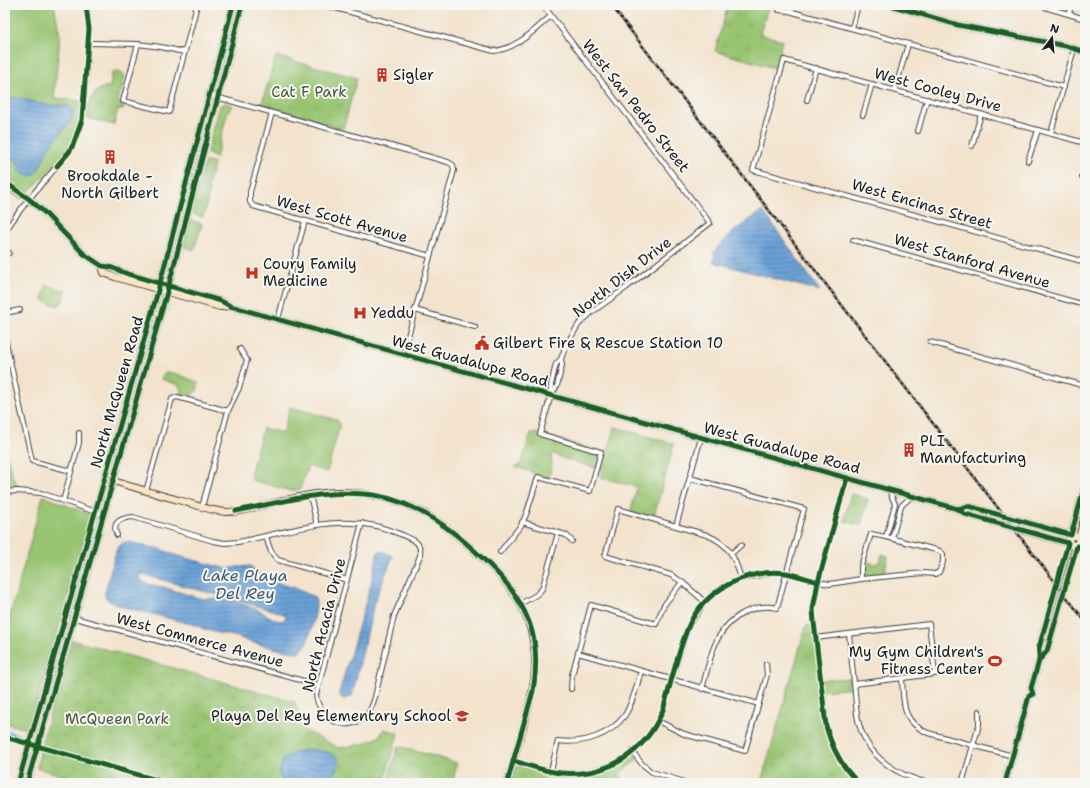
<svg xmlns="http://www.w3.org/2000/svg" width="1090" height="788" viewBox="0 0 1090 788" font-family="'Shantell Sans',sans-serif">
	<defs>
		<pattern id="park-tufts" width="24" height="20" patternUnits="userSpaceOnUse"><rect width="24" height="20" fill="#99c573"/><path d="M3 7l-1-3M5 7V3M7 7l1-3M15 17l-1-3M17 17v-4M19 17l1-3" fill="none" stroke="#83a963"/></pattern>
		<pattern id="water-rules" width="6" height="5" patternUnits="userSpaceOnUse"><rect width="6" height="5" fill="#6aa1d8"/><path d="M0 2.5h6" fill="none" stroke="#5682ae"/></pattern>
	</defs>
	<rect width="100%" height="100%" fill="#f6f6f2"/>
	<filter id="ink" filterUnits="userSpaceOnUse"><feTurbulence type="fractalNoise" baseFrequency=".025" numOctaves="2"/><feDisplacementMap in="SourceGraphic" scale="8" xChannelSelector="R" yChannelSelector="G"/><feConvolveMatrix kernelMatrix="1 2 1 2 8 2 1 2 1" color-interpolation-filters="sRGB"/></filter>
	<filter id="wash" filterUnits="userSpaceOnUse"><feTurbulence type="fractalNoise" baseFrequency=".012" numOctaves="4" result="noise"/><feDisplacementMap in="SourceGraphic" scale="16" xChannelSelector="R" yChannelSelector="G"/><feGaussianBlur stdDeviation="0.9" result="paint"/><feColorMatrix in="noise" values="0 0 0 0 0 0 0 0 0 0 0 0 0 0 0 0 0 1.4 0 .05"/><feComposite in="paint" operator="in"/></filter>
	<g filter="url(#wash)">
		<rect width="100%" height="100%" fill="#f3e3cd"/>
		<!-- grass -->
		<g fill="#99c573" stroke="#5a7048">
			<path d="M13,5H54L60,36L54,98L80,101C80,106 80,111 79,116C75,151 44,176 21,199L5,189V33L12,12Z"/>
			<polygon points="166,372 177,374 199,383 197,391 194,393 192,395 190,395 189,397 181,395 181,390 179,385 161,379 163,375"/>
			<polygon points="290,407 337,420 340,424 327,472 308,466 300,489 291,491 252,480 250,475 263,428 283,433"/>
			<polygon points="5,447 12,476 19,487 5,488"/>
			<polygon points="43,496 91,515 29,730 5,723 5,634"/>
		</g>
		<!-- park -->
		<g fill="url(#park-tufts)" stroke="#5a7048">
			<polygon points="728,5 769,5 760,33 763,35 782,40 780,48 782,56 778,69 715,51"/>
			<polygon points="276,56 357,78 343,129 261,106"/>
			<path d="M116,70L125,76L121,92L119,94L118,102L124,107V109H118L114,125L87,118V105L90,103C92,94 101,85 110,87L111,82V75L113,72Z"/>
			<polygon points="225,103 232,105 230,109 228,110 216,158 207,153 220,106"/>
			<polygon points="205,162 214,163 207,189 210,191 203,217 195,215 192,211"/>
			<polygon points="190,220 202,224 194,250 183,246"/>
			<polygon points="47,285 66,291 61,304 59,304 58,306 44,301 45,300 42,299"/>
			<polygon points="615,427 674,444 653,519 630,513 637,487 600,477 602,470 562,458 553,453 551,456 552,466 548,480 538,477 530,471 515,467 521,464 531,433 540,434 601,452 609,449"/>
			<polygon points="851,494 868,499 861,525 844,521"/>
			<polygon points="882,554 888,556 884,574 867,576 864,572 866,564 868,564 869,562 875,564 880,561"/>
			<polygon points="814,625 820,680 853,678 854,688 821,691 826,726 837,756 859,783 761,783 806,626"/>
			<polygon points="72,640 295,702 304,730 339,748 363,744 379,737 384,729 398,733 384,783 88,783 37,768 44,734"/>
			<polygon points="398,746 457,763 453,781 459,780 460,783 454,783 453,781 453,783 388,783 388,781"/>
			<polygon points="632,751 638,759 619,774 625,781 624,783 590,783 588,773 620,761"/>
			<polygon points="519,765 577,775 582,775 586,777 587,783 511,783 515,769"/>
		</g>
		<!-- water -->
		<g fill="url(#water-rules)" stroke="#435e7a" fill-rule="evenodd">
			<path d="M5,98H21L44,105H66L71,108L73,113L71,122L48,148L38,171L34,175L29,176L23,174L19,171C19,161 15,158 5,157Z"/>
			<path d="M763,211L820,291L713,262L715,255L713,254C725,236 745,222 763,211Z"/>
			<path d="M124,542H129L149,547L157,548L178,556L228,569L237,567L251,566L263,579L295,588L314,597C320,604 310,634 307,643C305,647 302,650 299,652L286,651L247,641L238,637L209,631L195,625L121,606L109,601L105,596V592L116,551L118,547ZM141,574L279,612L285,615L286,617L284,620L280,621L274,619L256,609L232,601L221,598L202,599L163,587L147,584L142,581L139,577Z"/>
			<polygon points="378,552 384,552 393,556 375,600 352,696 345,699 341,697 339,693 371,584"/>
			<path d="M309,749C319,751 334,751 340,761C337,769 332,775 331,783H282L279,773L283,760L295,752Z"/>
		</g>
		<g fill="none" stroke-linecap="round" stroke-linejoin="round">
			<!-- canal -->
			<polyline stroke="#6aa1d8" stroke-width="4" points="5,732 21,737"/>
		</g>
	</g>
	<g filter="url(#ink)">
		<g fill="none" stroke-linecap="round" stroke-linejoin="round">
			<defs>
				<g id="street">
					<path d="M328,5V6L494,51C518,48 533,31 551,16"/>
					<polyline points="543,5 710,223 627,287 592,312 579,324 566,345 561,359 556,364 551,385 551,395"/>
					<polyline points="1038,5 1085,19"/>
					<polyline points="779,10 789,11 1064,87"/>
					<polyline points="917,14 920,5"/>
					<polyline points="1069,14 1071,5"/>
					<polyline points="852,28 858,5"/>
					<polyline points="88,43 138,44 161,47 184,52"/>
					<polyline points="138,44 123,101 169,112 197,5"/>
					<polyline points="895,90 908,44"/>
					<polyline points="209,95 448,162 453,165 454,170 453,174 403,354"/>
					<polyline points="807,100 816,68"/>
					<polyline points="272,113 250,192 250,202 253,206 430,256"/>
					<polyline points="863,115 872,84"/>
					<polyline points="918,131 927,99"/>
					<polyline points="1051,133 1074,49"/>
					<polyline points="1085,143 784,60 753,170 1085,262"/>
					<polyline points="972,146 981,114"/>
					<polyline points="1028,161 1038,130"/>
					<polyline points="1082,177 1085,166"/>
					<path d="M5,232C15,216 27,201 39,187C58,165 75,149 82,120C85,82 92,43 86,5"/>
					<polyline points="853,240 1085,305"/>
					<polyline points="5,252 9,253"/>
					<polyline points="415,310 475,327"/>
					<polyline points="5,313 20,310"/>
					<polyline points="278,319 305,221"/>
					<polyline points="5,338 32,461 71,471"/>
					<polyline points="930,342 1085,386"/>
					<path d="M690,478L804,509L777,608C750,602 723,622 714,647C709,660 706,675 702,689"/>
					<path d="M847,478L818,582L813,609L814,622L826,726C832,748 842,768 859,783"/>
					<polyline points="146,491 172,399 177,397 228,411"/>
					<polyline points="5,492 17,491 41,493 104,515"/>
					<polyline points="310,495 317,525"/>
					<polyline points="5,499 7,533 5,540"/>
					<polyline points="63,501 79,443 79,433"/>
					<polyline points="202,507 228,411 239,388 247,360 240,349"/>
					<polyline points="522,522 566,535 572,541"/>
					<polyline points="676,526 701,438"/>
					<path d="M117,535C111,522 121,518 133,517L213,541L225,543L238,542C275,535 315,521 353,523C369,523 385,528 400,534C413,540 422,541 420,556L394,616L375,697C373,704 370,712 365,717C345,734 319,719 316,695L362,523"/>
					<path d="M266,536C269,546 270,553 278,560L347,580"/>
					<polyline points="886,537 895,504 889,490"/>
					<polyline points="892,538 901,506 912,496"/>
					<polyline points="500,552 522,524 527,512 538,477 590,491 601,452 540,434 551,395 557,386 562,365 561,359"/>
					<polyline points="732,553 741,545"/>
					<path d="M705,602L682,582L671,575L605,556L618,509L707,535C729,544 735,557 741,579"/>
					<polyline points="520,604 536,595 542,589 558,533"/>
					<polyline points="75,618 318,685"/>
					<path d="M849,634C851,654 853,673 855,693C856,703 856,714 859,724C868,757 896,775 928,783"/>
					<polyline points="815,638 929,624 935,674 854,684"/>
					<polyline points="578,653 759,704"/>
					<path d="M902,679C904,704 901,721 928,733L1013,756"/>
					<polyline points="571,689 572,675 591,605 656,624 664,605 682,582"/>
					<polyline points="658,721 684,734 745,751 767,675 766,664"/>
					<polyline points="632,751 642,764 652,772 688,783"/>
					<path d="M513,761C529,765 545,772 561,773C608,777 645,753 663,710L685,637L690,624L705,602L717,592L728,584L741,579L770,573H786L818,582L830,584L861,579L923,573L935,574L939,572L943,562V554L940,551L886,537L871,534L861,566V579"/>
					<path d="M551,771L558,741C583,744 610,736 625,715C633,702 637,686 641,671"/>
					<polyline points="588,773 590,783"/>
					<polyline points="962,783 979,725 979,711"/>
				</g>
				<g id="secondary">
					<polyline points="890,5 958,25 1066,46 1085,52"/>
					<polyline points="5,182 29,199 44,212 84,254 102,266 110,267 128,274 221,301 230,306 958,509 965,514 1085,548"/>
					<polyline points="102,266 104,273 115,277 220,307 230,306"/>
					<path d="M111,480C134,488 158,494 182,501C196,505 211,511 226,512C237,512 250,509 261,506C286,500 314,492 340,492C400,493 438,516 480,556C511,584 533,613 535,658C536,681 530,702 524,724C518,744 513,763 507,783"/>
					<polyline points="958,509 968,506 1085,539"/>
					<polyline points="1039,661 1047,651 1085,516"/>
					<polyline points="18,783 156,298 233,5"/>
					<polyline points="27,783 167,292 242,5"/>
					<polyline points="1005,783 1029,696 1033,694 1031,688 1039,661 1039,648 1085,485"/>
				</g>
			</defs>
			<!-- street casing -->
			<use href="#street" stroke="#3c3a37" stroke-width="6"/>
			<!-- secondary casing -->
			<use href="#secondary" stroke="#3c3a37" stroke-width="8"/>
			<!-- street -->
			<use href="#street" stroke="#fff" stroke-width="4"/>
			<!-- secondary -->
			<use href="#secondary" stroke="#fce5c4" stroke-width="6"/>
			<defs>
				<polyline id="rail" points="611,5 1085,621"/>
			</defs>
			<!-- rail casing -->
			<use href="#rail" stroke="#1c1c1c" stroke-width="2.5"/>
			<!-- rail -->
			<use href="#rail" stroke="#f6f6f2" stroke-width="1" stroke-dasharray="3" stroke-linecap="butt"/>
			<defs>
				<g id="cycleway">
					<polyline points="890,5 958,25 1066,46 1085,52"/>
					<polyline points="57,166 69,152 73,145 82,120 89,29 86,5"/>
					<polyline points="5,182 29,199 44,212 84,254 102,266 110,267 128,274 221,301 230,306 958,509 965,514 1068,543 1039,648 1039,661 1031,688 1033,694 1029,696 1005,783"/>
					<path d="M847,478L818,582L813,609L814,622L826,726C832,748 842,768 859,783"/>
					<polyline points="958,509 968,506 1071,535 1085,485"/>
					<path d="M236,511C283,502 326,488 374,495C414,502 447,525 476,552C499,573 518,593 529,622C537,643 537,668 533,691L507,783"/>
					<polyline points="1039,661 1047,651 1077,546 1085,548"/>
					<polyline points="5,737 167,783"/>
					<path d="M513,761C529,765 545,772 561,773C608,777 645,753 663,710C671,683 678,651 689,625C705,590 748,568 786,573C797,575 807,579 818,582"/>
					<polyline points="18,783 156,298 233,5"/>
					<polyline points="27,783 167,292 242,5"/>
				</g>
			</defs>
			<!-- cycleway casing -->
			<use href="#cycleway" stroke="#f6f6f2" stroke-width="8"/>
			<!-- cycleway -->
			<use href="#cycleway" stroke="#1b5e20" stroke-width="5"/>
		</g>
	</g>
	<!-- icons -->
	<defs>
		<symbol id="building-bare" viewBox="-9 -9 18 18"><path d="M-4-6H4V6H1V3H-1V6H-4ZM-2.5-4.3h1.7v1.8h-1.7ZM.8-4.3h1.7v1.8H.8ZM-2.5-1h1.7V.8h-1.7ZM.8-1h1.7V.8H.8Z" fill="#c8321e" stroke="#f6f6f2" stroke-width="2.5" paint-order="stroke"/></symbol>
		<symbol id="hospital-bare" viewBox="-9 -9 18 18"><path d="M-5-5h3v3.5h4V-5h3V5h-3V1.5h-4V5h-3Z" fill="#c8321e" stroke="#f6f6f2" stroke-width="2.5" paint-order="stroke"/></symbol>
		<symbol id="civic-bare" viewBox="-9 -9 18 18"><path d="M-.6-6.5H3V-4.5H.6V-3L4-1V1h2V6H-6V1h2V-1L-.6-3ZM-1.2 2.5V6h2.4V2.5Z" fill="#c8321e" stroke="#f6f6f2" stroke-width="2.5" paint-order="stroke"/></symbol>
		<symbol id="stadium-bare" viewBox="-9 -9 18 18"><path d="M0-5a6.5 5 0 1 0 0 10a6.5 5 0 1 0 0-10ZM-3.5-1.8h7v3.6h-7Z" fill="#c8321e" stroke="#f6f6f2" stroke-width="2.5" paint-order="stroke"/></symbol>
		<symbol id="school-bare" viewBox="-9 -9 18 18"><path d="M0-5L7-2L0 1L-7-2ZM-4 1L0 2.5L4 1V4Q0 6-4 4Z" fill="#c8321e" stroke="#f6f6f2" stroke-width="2.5" paint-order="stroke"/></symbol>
	</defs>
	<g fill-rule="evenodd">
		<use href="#building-bare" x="372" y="65" width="20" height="20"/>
		<use href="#building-bare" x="100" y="147" width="20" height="20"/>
		<use href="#hospital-bare" x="242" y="263" width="20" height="20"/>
		<use href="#hospital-bare" x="350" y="303" width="20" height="20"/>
		<use href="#civic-bare" x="472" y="333" width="20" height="20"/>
		<use href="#building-bare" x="899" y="440" width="20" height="20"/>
		<use href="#stadium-bare" x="985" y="651" width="20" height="20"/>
		<use href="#school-bare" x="452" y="706" width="20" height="20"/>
	</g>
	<g text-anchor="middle" stroke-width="4" stroke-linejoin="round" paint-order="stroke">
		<!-- poi labels -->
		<g font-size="15" fill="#1c1c1c" stroke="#f6f6f2" text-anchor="start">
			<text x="393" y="80">Sigler</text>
			<text x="110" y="181" text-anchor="middle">Brookdale -<tspan x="110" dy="17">North Gilbert</tspan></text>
			<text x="263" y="269">Coury Family<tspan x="263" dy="17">Medicine</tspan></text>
			<text x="371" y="318">Yeddu</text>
			<text x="493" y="348">Gilbert Fire &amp; Rescue Station 10</text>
			<text x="920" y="446">PLI<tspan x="920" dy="17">Manufacturing</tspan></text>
			<text x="984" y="657" text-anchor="end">My Gym Children's<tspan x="984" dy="17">Fitness Center</tspan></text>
			<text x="451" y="721" text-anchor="end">Playa Del Rey Elementary School</text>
		</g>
		<!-- street labels -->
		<g font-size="15" fill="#1c1c1c" stroke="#f6f6f2">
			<text transform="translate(938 90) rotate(15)" y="5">West Cooley Drive</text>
			<text transform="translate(636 106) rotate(52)" y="5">West San Pedro Street</text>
			<text transform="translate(922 204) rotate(16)" y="5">West Encinas Street</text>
			<text transform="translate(342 219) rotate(16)" y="5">West Scott Avenue</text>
			<text transform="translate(972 261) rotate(16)" y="5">West Stanford Avenue</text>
			<text transform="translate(622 277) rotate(-38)" y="5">North Dish Drive</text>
			<text transform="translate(470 361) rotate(15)" y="5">West Guadalupe Road</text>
			<text transform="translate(117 392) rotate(-74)" y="5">North McQueen Road</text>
			<text transform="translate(782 448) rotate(15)" y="5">West Guadalupe Road</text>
			<text transform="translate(324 625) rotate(-76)" y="5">North Acacia Drive</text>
			<text transform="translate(200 640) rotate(15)" y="5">West Commerce Avenue</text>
		</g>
		<!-- park labels -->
		<g font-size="15" fill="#48573a" stroke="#f6f6f2">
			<text x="309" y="97">Cat F Park</text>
			<text x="117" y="724">McQueen Park</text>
		</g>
		<!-- water labels -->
		<g font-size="16" font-style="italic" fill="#3f5871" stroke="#f6f6f2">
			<text x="245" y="581">Lake Playa<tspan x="245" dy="18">Del Rey</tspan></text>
		</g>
	</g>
	<!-- margin -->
	<rect width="1090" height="788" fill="none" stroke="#f6f6f2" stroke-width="20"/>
	<!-- north arrow -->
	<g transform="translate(1052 38) rotate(16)" stroke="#f6f6f2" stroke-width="3" paint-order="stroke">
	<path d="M0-3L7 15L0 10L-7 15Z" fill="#1c1c1c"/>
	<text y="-6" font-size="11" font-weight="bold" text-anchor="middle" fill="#1c1c1c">N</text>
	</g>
</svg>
